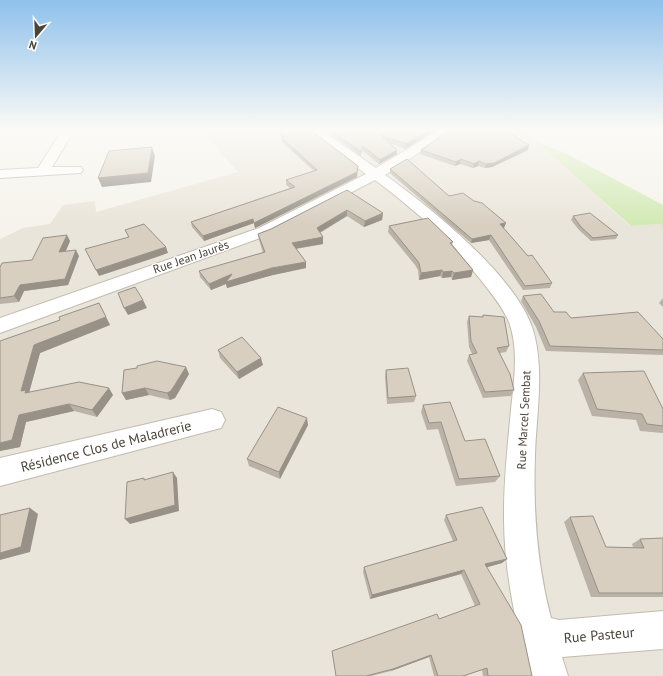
<svg xmlns="http://www.w3.org/2000/svg" width="663" height="676" viewBox="0 0 663 676" font-family="'PT Sans',sans-serif">
	<rect width="100%" height="100%" fill="#f6f3ec"/>
	<!-- residential -->
	<polygon fill="#eae5da" points="200,129 523,129 630,226 660,224 663,227 663,676 0,676 0,239 23,228 50,224 63,205 95,201 96,212 238,172"/>
	<!-- green -->
	<polygon fill="#d2eab5" points="537,142 565,153 663,205 663,227 660,224 631,226"/>
	<g fill="none" stroke-linecap="round" stroke-linejoin="round">
		<defs>
			<g id="minor">
				<polygon points="63,129 75,129 52,167 81,167 83,170 81,173 0,178 0,170 38,168"/>
				<path d="M306,129H320L376,168L441,129H455L385,175C430,207 517,277 533,330C545,370 536,416 535,456C533,512 537,564 551,618L559,620L663,611V649L562,657L568,676H528C516,622 503,568 504,512C504,477 508,443 511,409C514,381 519,350 509,322C502,306 491,293 480,279C450,241 414,209 375,180L271,234L0,333V318L259,228L366,174Z"/>
				<polygon points="212,409 221,412 225,420 221,428 0,486 0,458"/>
			</g>
		</defs>
		<!-- minor casing -->
		<use href="#minor" stroke="#c2bbae" stroke-width="2"/>
		<!-- minor -->
		<use href="#minor" fill="#fff" fill-rule="evenodd"/>
	</g>
	<!-- wall -->
	<g fill="#bab2a6">
		<polygon points="274,129 309,129 358,166 357,177 255,228 254,223 204,241 192,227 191,222 290,188 286,185 286,180 314,171 282,142 281,137 282,137"/>
		<polygon points="323,129 438,129 405,149 389,143 397,154 379,164 362,150 361,156"/>
		<polygon points="529,145 528,150 492,167 485,168 478,166 473,168 460,164 455,166 420,154 421,150"/>
		<polygon points="390,169 449,196 504,228 503,228 552,283 550,288 523,290 489,240 471,243 390,173"/>
		<polygon points="347,190 383,213 382,220 364,227 347,216 320,233 323,237 323,244 296,249 306,262 306,268 273,275 227,288 226,284 211,290 200,277 199,271 263,253 259,240 258,234 271,229"/>
		<polygon points="573,216 618,235 616,239 591,241 579,230 571,220"/>
		<polygon points="389,226 453,242 452,244 473,270 471,277 452,280 451,277 442,278 440,276 419,280 418,270 415,265 388,232"/>
		<polygon points="70,241 65,251 79,256 68,285 24,291 19,302 0,304 0,267 32,260"/>
		<polygon points="523,296 554,312 571,318 663,339 663,355 546,351 536,327 521,301"/>
		<polygon points="663,298 663,307 659,303"/>
		<polygon points="99,303 110,325 40,353 29,392 113,395 97,417 74,411 26,422 20,447 0,451 0,341 60,320"/>
		<polygon points="483,315 509,346 506,352 500,353 514,390 511,396 483,398 467,361 469,355 472,354 469,347 467,322 469,316 482,317"/>
		<polygon points="218,350 263,365 239,379 220,358"/>
		<polygon points="386,370 416,396 414,402 387,404 385,377"/>
		<polygon points="583,373 663,409 663,433 640,431 636,420 592,416 578,380"/>
		<polygon points="189,374 175,398 170,400 149,395 126,400 122,393"/>
		<polygon points="423,405 465,441 500,476 495,482 456,486 438,429 427,430 421,412"/>
		<polygon points="308,425 280,479 249,466 247,459"/>
		<polygon points="446,515 507,559 502,563 487,567 532,676 483,676 482,670 464,676 434,676 429,657 391,671 371,676 336,676 332,651 439,619 475,606 461,574 370,599 363,572 364,567 453,541 444,520"/>
		<polygon points="570,517 606,547 633,547 632,544 640,539 663,538 663,597 591,597 564,522"/>
	</g>
	<!-- shaded-wall -->
	<g fill="#979187">
		<polygon points="432,129 438,129 405,149 406,144"/>
		<polygon points="529,145 528,150 492,167 485,168 486,164"/>
		<polygon points="152,147 155,156 151,182 102,187 98,178"/>
		<polygon points="397,150 397,154 379,164 380,160"/>
		<polygon points="461,159 460,164 455,166 456,162"/>
		<polygon points="479,161 478,166 473,168 474,164"/>
		<polygon points="358,166 357,177 255,228 254,223"/>
		<polygon points="347,210 347,216 317,234 317,228"/>
		<polygon points="383,213 382,220 364,227 365,221"/>
		<polygon points="253,219 254,223 204,241 203,236"/>
		<polygon points="506,223 504,228 498,229 500,224"/>
		<polygon points="67,235 70,241 63,258 59,252"/>
		<polygon points="491,235 489,240 471,243 472,239"/>
		<polygon points="323,237 323,244 293,249 292,243"/>
		<polygon points="166,247 168,253 154,258 99,276 96,270"/>
		<polygon points="76,250 79,256 68,285 24,291 19,302 14,296 20,285"/>
		<polygon points="306,262 306,268 273,275 227,288 226,284 211,290 209,284 232,274 272,268"/>
		<polygon points="442,270 440,276 419,280 421,273"/>
		<polygon points="473,270 471,277 452,280 454,273"/>
		<polygon points="452,271 451,277 442,278 443,272"/>
		<polygon points="143,300 147,308 128,315 124,308"/>
		<polygon points="99,303 110,325 40,353 29,393 32,397 21,391 34,345"/>
		<polygon points="261,358 263,365 239,379 237,372"/>
		<polygon points="186,367 189,374 175,398 170,400 167,393"/>
		<polygon points="109,388 113,395 97,417 92,410"/>
		<polygon points="145,388 149,395 126,400 122,393"/>
		<polygon points="69,404 74,411 26,422 20,447 0,451 0,443 19,415"/>
		<polygon points="307,418 308,425 280,479 279,472"/>
		<polygon points="173,472 177,478 179,511 130,524 125,519"/>
		<polygon points="30,508 38,514 30,552 0,560 0,553"/>
		<polygon points="507,559 502,563 481,569 485,564"/>
		<polygon points="464,570 461,574 370,599 372,595"/>
		<polygon points="431,655 429,657 391,671 393,669"/>
	</g>
	<!-- building -->
	<g fill="#d8cfc1" stroke="#979187">
		<polygon points="278,129 309,129 358,166 357,172 254,223 253,219 203,236 191,222 295,187 286,180 317,170 281,137 286,137"/>
		<polygon points="329,129 432,129 406,144 381,135 397,150 380,160 363,146 361,152"/>
		<polygon points="451,129 502,129 529,145 494,163 486,164 479,161 474,164 461,159 456,162 421,150"/>
		<polygon points="152,147 148,173 98,178 109,151"/>
		<polygon points="407,159 449,196 463,193 474,201 482,203 506,223 500,224 528,256 532,255 552,283 525,286 491,235 472,239 390,169"/>
		<polygon points="347,190 383,213 365,221 347,210 317,228 323,237 292,243 306,262 272,268 226,282 232,274 209,284 199,271 265,252 258,234 271,229"/>
		<polygon points="590,213 618,235 593,238 581,227 573,216"/>
		<polygon points="428,218 453,242 450,243 473,270 454,273 452,271 443,272 442,270 421,273 419,263 416,259 389,226"/>
		<polygon points="144,224 166,247 96,270 85,249 129,237 125,230"/>
		<polygon points="67,235 59,252 76,250 65,279 20,285 14,296 0,298 0,267 2,263 32,260 43,238"/>
		<polygon points="135,287 143,300 124,308 118,293"/>
		<polygon points="541,294 554,312 566,312 571,318 638,312 663,339 663,350 550,346 539,321 523,296"/>
		<polygon points="99,303 106,317 34,345 21,391 26,390 25,393 79,382 109,388 92,410 69,404 19,415 12,440 0,443 0,341 60,320 59,317"/>
		<polygon points="483,315 504,317 509,346 497,348 510,374 514,390 485,392 469,355 477,353 471,341 469,316 483,317"/>
		<polygon points="242,337 261,358 237,372 218,350"/>
		<polygon points="157,361 186,367 171,391 167,393 145,388 122,393 124,370 137,368 137,366"/>
		<polygon points="408,368 416,396 388,398 386,370"/>
		<polygon points="644,371 663,409 663,426 647,424 642,414 597,409 583,373"/>
		<polygon points="450,402 465,441 485,439 500,476 459,479 441,422 429,423 423,405"/>
		<polygon points="278,407 307,418 279,472 247,459"/>
		<polygon points="173,472 175,505 125,519 127,482 144,478 144,480"/>
		<polygon points="482,507 507,559 485,564 521,625 532,676 488,676 487,668 463,676 438,676 431,655 393,669 366,676 336,676 332,651 437,614 439,619 480,604 464,570 372,595 364,567 457,540 446,515"/>
		<polygon points="30,508 21,547 0,553 0,515"/>
		<polygon points="593,516 606,547 644,548 640,539 663,538 663,593 599,593 570,517"/>
	</g>
	<!-- sky -->
	<linearGradient id="sky" x2="0" y2="1"><stop stop-color="#8fc1ec"/><stop offset="0.58" stop-color="#fbfaf6"/><stop offset="1" stop-color="#fbfaf6" stop-opacity="0"/></linearGradient>
	<rect width="663" height="224" fill="url(#sky)"/>
	<g text-anchor="middle" stroke-width="3" stroke-linejoin="round" paint-order="stroke">
		<!-- street labels -->
		<g font-size="12" fill="#4b4439" stroke="#fff">
			<text transform="translate(191 257) rotate(-19)" y="4">Rue Jean Jaurès</text>
			<text transform="translate(524 420) rotate(-87)" y="4">Rue Marcel Sembat</text>
		</g>
		<!-- near-street labels -->
		<g font-size="14" fill="#4b4439" stroke="#fff">
			<text transform="translate(106 446) rotate(-14)" y="5">Résidence Clos de Maladrerie</text>
			<text transform="translate(599 635) rotate(-5)" y="5">Rue Pasteur</text>
		</g>
	</g>
	<!-- north arrow -->
	<g transform="translate(36 36) rotate(199)" stroke="#ffffff" stroke-width="3" paint-order="stroke">
	<path d="M0-3L7 15L0 10L-7 15Z" fill="#4b4439"/>
	<text y="-6" font-size="11" font-weight="bold" text-anchor="middle" fill="#4b4439">N</text>
	</g>
</svg>
